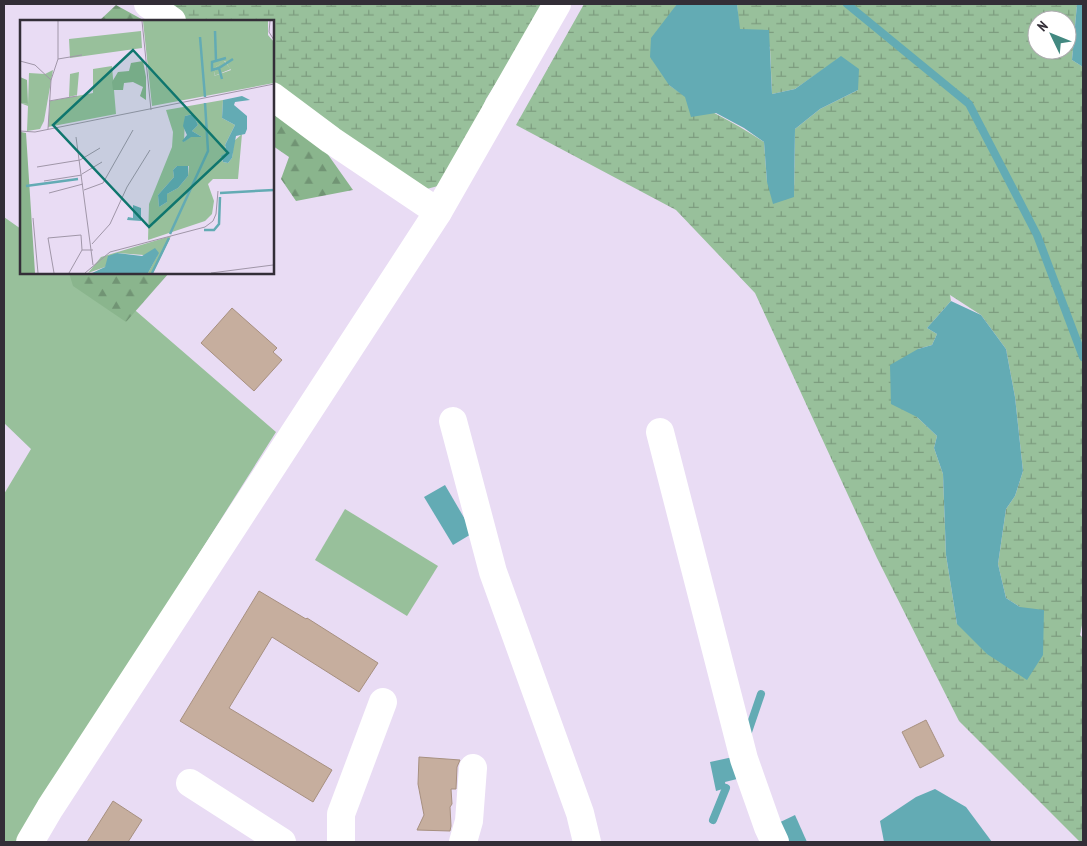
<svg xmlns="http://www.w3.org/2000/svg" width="1087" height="846" viewBox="0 0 1087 846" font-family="'PT Sans Narrow',sans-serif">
	<defs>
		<pattern id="forest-firs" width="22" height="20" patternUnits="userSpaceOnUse" patternTransform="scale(1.25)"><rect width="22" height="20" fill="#8ab58d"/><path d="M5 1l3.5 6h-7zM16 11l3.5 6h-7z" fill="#719474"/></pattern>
		<pattern id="wetland-marsh" width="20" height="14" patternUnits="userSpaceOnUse" patternTransform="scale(1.25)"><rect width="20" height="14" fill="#98c09b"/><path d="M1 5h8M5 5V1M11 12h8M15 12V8" fill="none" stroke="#7d9c7f"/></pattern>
	</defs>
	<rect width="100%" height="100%" fill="#e9dcf4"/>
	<!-- green -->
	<g fill="#98c09b">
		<polygon points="4,217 21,229 21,272 85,273 114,292 276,432 17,842 4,842 4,494 31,449 4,423"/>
		<polygon points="345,509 438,566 407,616 315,560"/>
	</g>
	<!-- forest -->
	<g fill="url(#forest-firs)">
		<polygon points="116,5 145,21 99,21"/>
		<polygon points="272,106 324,149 353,190 296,201 281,179 289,157 273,146"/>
		<polygon points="69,273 69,272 169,273 126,322 73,286"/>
	</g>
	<!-- wetland -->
	<g fill="url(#wetland-marsh)" fill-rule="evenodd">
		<polygon points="156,4 546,4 486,99 465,153 438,186 419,191 273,87 272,21 181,21"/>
		<path d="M584,4H677L674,9L669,85C699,107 733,121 764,142L767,182L794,197L795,129L820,109L858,90L841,57L795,89L772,94L770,47L739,29L737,4H1077L1072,60L1083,67V620L1080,635L1083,638V842H1080L959,721L877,558L755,293L676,210L516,125ZM1037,20H1067V50H1037ZM950,295L981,315L1006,349L1015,397L1023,471L1015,496L1006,509L998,564L1006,598L1020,607L957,624L946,555L943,474L934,448L937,436L917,417L918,349L932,345L937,334L927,328L951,301Z"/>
	</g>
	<!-- water -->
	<g fill="#63abb4">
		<polygon points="677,4 737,4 740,29 769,30 772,94 795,89 841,56 859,69 858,90 820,109 795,129 794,197 773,204 767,182 764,142 744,128 716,113 691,117 685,97 669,85 650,57 651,38"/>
		<polygon points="1077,4 1083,4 1083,67 1072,60"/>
		<polygon points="951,301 981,315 1006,349 1015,397 1023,471 1015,496 1006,509 998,564 1006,598 1020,607 1044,610 1043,655 1027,680 987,654 957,624 946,555 943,474 934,448 937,436 917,417 891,404 890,365 918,349 932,345 937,334 927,328"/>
		<polygon points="445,485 473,533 453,545 424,497"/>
		<polygon points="733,757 737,779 725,782 726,788 716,791 710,762"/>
		<polygon points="935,789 966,807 992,842 884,842 880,821 916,797"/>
		<polygon points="795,815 807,842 780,842 772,826"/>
	</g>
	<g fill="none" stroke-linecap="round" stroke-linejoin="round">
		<!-- stream -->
		<g stroke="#63abb4" stroke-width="8">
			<polyline points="847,4 969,104 1037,235 1083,357"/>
			<polyline points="747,735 761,694"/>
			<polyline points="713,820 726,788"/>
		</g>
	</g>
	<!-- building -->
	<g fill="#c6ae9e" stroke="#a79080">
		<polygon points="232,308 277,348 273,352 282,360 254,391 201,343"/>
		<polygon points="259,591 306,619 307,618 378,663 359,692 272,637 229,708 332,770 313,802 180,721"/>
		<polygon points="926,720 944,756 920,768 902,732"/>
		<polygon points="419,757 460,760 457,767 456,789 451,789 452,804 450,807 451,826 450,831 417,830 424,815 418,784"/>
		<polygon points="113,801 142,820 128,842 87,842"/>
	</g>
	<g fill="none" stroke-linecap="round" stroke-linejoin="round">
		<!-- minor -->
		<g stroke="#fff" stroke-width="28">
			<polyline points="148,4 172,21"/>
			<polyline points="272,96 331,140 438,212"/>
			<polyline points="453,421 493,572 580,813 587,842"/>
			<polyline points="660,432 744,759 768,827 775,842"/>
			<polyline points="190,783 282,842"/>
			<polyline points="30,842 50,808 438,212 557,4"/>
			<polyline points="341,842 341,814 383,702"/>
			<polyline points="463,842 469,821 473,768"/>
		</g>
	</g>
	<!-- overview -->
	<g transform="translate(20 20)">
		<rect width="254" height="254" fill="#e9dcf4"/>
		<path d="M121,11L122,28L50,38L49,19ZM204,41L211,49L194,56L196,47ZM92,46L96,94L28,107L30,81L73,73V49ZM33,50L24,101L20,109L7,111L8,86L0,83L8,84L9,53L25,54ZM59,52L57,75L49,77L50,54Z" fill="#98c09b"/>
		<path d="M123,41L126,57V80L120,76L123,67L113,62L104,63L103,70H93L92,62L98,52L109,51L111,43ZM0,57L7,60L8,84L0,83ZM1,112L6,113L15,253H0Z" fill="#8ab58d"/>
		<path d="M123,1H248V15L254,22V63L132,86ZM205,41L211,50L194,56L196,47ZM203,80L202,98L215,105L205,125L207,132L201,137L203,142L208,143L212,138L214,121L222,114L218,159H193L188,164L194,181L192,194L185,201L128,220L129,184L152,127L153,112L146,90ZM173,94L178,105L172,111L182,117L171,116L164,122L165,96ZM157,146H169L168,156L158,168L147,174V182L139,187L138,175L154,157L153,150ZM151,216L133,253H128L137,236L97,233L85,247L68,253L81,237Z" fill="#98c09b" fill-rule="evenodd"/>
		<path d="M222,76L230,80L215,82L214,85L227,96V109L225,114L216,116L212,138L208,143L203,142L201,136L207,132L205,125L215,105L202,98L203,80ZM173,94L178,105L172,111L182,117H171L164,122L162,121L167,115L163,106L165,96ZM157,146H168V156L158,168L147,174V182L139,187L138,175L154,157L153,150ZM113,185L121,188V201L107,200L108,197L113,198ZM135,228L139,233L128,253H72L85,247L88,236L97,233L122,236Z" fill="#63abb4"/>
		<path fill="none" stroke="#63abb4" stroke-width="2.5" d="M195,11L196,41M180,17L185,77M199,48L192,50V42L206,38M202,59L199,48L213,39M6,166L58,159M200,173L254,170M184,210H194L199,204L200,177M150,214L188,131L185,83M132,253L149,218"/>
		<path fill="none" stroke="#a096a8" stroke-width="1" d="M122,1L131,90M250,1L249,12L254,20M38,39L62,35M0,41L15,45L31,60M29,81L57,76M28,109L31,60L38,39V1M0,111L15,112L254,64M56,117L73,245M17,147L60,140L80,128M62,154L82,142M24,161L62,155M64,170L83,163L113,110M29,173L63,164M13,198L18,253M72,224L90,204L107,167L130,130M34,253L28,218L61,215L62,230M49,253L62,230H73M65,253L90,232L185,207L193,201L196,194L198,171M191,253L253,245"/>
		<path fill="#0f766e" fill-opacity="0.15" stroke="#0f766e" stroke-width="2.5" d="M113,30L208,133L129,207L33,105Z"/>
		<rect width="254" height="254" fill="none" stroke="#332e37" stroke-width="2.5"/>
	</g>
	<!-- border -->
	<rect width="1087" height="846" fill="none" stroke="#332e37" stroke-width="10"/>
	<!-- north arrow -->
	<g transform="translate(1052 35) rotate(313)"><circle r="24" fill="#ffffff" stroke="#adabaf"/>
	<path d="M0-4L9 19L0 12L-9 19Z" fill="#438981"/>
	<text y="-8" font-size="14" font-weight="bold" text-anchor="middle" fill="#332e37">N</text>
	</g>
</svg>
